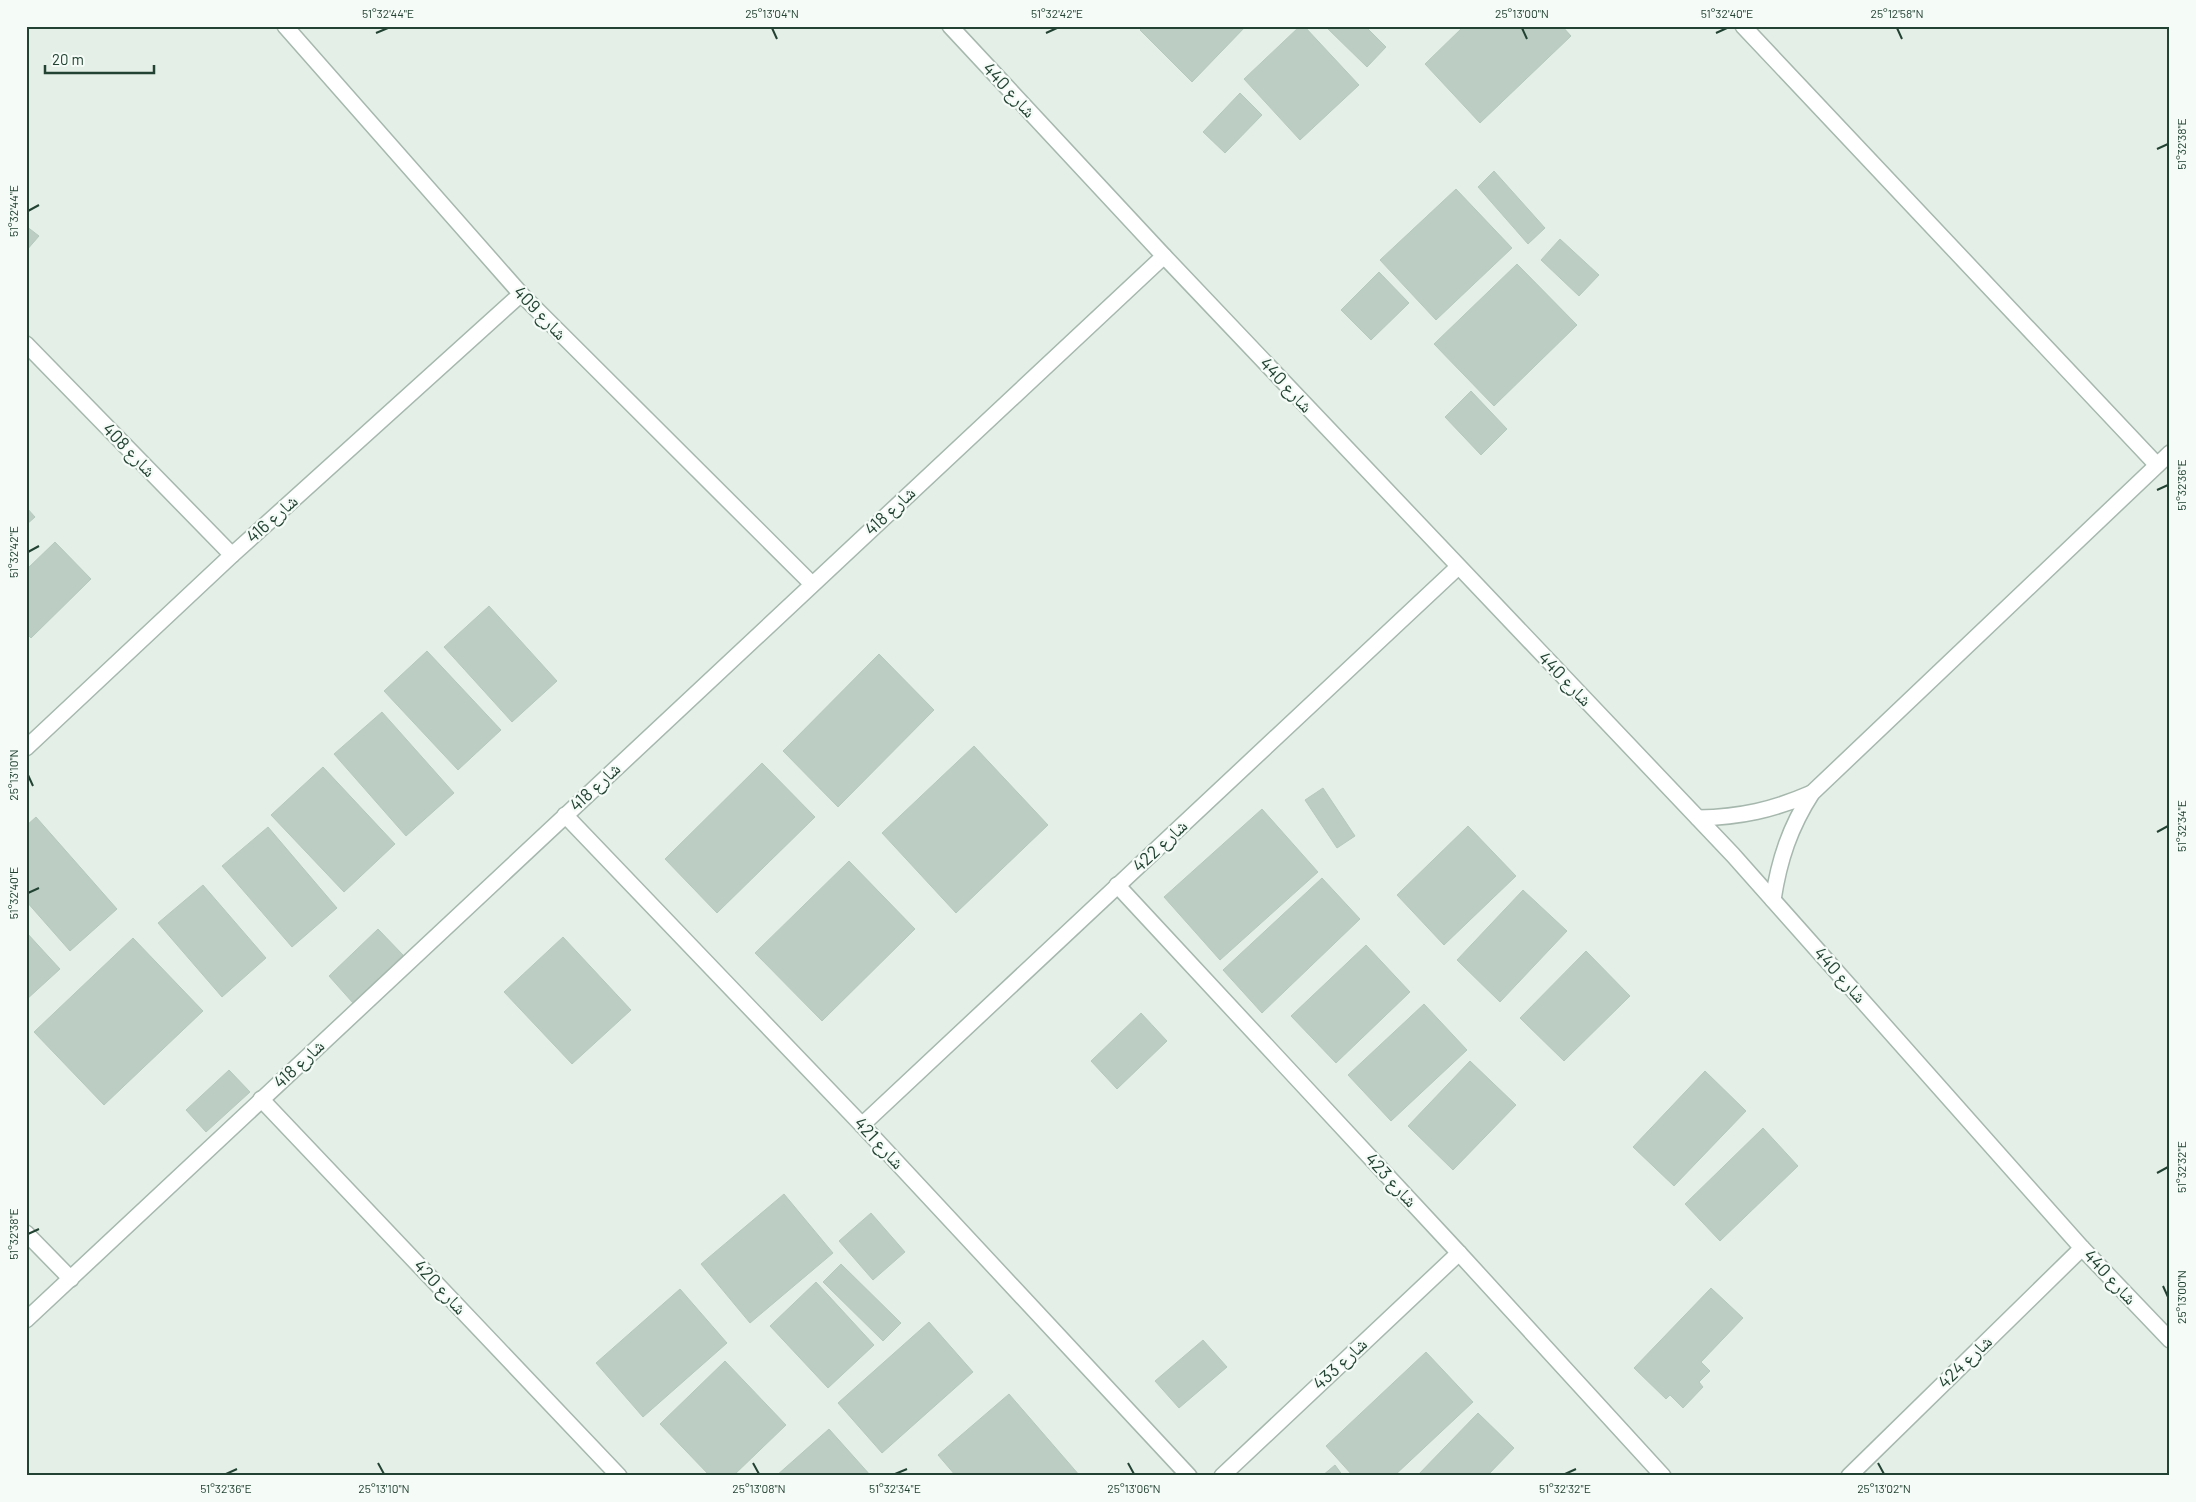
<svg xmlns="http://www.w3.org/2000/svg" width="2196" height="1502" viewBox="0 0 2196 1502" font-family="Barlow,'Noto Naskh Arabic',sans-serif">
	<rect width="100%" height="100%" fill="#e4efe8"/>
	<!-- building -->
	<g fill="#bccdc3" stroke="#b6c9bd">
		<polygon points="1144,26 1246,26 1192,82 1140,30"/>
		<polygon points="1300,26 1304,26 1359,85 1300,140 1244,79"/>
		<polygon points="1325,26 1365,26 1386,47 1367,67"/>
		<polygon points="1464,26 1562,26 1571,36 1480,123 1425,64"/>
		<polygon points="1240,93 1262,115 1225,153 1203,132"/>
		<polygon points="1494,171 1545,228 1528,244 1478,187"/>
		<polygon points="1456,189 1512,248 1436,320 1380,260"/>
		<polygon points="26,226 39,236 26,251"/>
		<polygon points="1560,239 1599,275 1579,296 1541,260"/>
		<polygon points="1517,264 1577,325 1494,406 1434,344"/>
		<polygon points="1379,272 1409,303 1371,340 1341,310"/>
		<polygon points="1471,391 1507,429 1481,455 1445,417"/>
		<polygon points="26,507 35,517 26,525"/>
		<polygon points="55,542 91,579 31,638 26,633 26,570"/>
		<polygon points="489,606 557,681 512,722 444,647"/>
		<polygon points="427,651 501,730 458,770 384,691"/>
		<polygon points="879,654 934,710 838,807 783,751"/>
		<polygon points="382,712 454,793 406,836 334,754"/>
		<polygon points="974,746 1048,825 956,913 882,833"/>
		<polygon points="762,763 815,817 717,913 665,859"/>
		<polygon points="323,767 395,844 344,892 271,815"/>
		<polygon points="1323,788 1355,836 1337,848 1305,800"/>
		<polygon points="1262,809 1318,872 1220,960 1164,897"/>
		<polygon points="36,817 117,909 70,951 26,901 26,826"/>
		<polygon points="1468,826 1516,876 1444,945 1397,895"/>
		<polygon points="268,827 337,908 292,947 222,866"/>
		<polygon points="849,861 915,929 822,1021 755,953"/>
		<polygon points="1322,878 1360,919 1262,1013 1223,970"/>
		<polygon points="203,885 266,958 222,997 158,923"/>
		<polygon points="1523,890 1567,931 1500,1002 1457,960"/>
		<polygon points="378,929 403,955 353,1003 329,976"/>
		<polygon points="26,932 60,969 26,1000"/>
		<polygon points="563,937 631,1010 572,1064 504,992"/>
		<polygon points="133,938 203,1011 104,1105 34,1032"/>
		<polygon points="1366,945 1410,992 1336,1063 1291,1016"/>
		<polygon points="1586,951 1630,996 1564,1061 1520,1018"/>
		<polygon points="1424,1004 1467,1050 1391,1121 1348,1075"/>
		<polygon points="1141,1013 1167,1041 1117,1089 1091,1061"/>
		<polygon points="1470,1061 1516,1105 1453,1170 1408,1126"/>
		<polygon points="229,1070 250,1092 206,1132 186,1110"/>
		<polygon points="1705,1071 1746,1111 1674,1186 1633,1147"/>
		<polygon points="1763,1128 1798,1166 1720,1241 1685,1204"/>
		<polygon points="784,1194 833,1253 750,1323 701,1264"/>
		<polygon points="871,1213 905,1252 873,1280 839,1241"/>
		<polygon points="841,1264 901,1323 883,1341 823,1282"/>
		<polygon points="816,1282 874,1345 828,1388 770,1326"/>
		<polygon points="1711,1288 1743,1318 1701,1362 1710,1371 1699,1382 1703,1387 1683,1408 1670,1395 1666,1399 1634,1368"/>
		<polygon points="680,1289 727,1343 643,1417 596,1363"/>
		<polygon points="929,1322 973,1372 882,1453 838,1403"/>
		<polygon points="1203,1340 1227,1367 1179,1408 1155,1381"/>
		<polygon points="1426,1352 1473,1402 1394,1476 1353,1476 1326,1446"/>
		<polygon points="725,1361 786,1425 733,1476 710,1476 660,1424"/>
		<polygon points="1009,1394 1080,1476 956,1476 938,1455"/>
		<polygon points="1478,1413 1514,1448 1487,1476 1417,1476"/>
		<polygon points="829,1429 871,1476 776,1476"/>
		<polygon points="1335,1465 1343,1476 1322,1476"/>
	</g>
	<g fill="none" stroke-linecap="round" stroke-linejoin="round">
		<defs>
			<g id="street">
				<polyline points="285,26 521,294 812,584"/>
				<polyline points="950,26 1164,256 1733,855 2082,1248 2170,1340"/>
				<polyline points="1743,26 2157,465"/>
				<polyline points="26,344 232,555"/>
				<polyline points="26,748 232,555 521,294"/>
				<polyline points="565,815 862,1125 1189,1476"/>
				<path d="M1698,818C1741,817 1773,810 1812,793"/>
				<polyline points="1117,885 1459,1253 1663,1476"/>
				<path d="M1773,900C1779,860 1790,827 1812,793L2170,453"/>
				<polyline points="261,1099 619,1476"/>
				<polyline points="862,1125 1458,567"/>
				<polyline points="26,1233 71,1279"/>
				<polyline points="26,1320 1164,256"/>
				<polyline points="1222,1476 1459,1253"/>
				<polyline points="1849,1476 2082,1248"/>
			</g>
		</defs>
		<!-- street casing -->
		<use href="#street" stroke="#a6b8ae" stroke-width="18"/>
		<!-- street -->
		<use href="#street" stroke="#fff" stroke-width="15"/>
	</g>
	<!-- ticks -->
	<path fill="none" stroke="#224233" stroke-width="2" d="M772,28L777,39M1522,28L1527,39M1897,28L1902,39M376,33L388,28M1046,33L1057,28M1716,33L1727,28M2157,149L2168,144M28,211L39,205M2157,490L2168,485M28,552L39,546M28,775L33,786M2157,832L2168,826M28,893L39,888M2157,1173L2168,1167M28,1234L39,1229M2163,1286L2168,1297M378,1463L384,1474M753,1463L759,1474M1128,1463L1134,1474M1878,1463L1884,1474M226,1474L237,1469M895,1474L907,1469M1565,1474L1576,1469"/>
	<g text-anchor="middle" stroke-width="4.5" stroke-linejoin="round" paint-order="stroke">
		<!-- street labels -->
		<g font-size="18" fill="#224233" stroke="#f5fbf7">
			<text transform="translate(1009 90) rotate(47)" y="6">شارع 440</text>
			<text transform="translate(540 313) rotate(46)" y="6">شارع 409</text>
			<text transform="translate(1286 385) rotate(47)" y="6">شارع 440</text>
			<text transform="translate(129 450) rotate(46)" y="6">شارع 408</text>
			<text transform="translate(890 511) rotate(-43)" y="6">شارع 418</text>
			<text transform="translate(272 519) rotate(-42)" y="6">شارع 416</text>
			<text transform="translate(1565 679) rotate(46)" y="6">شارع 440</text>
			<text transform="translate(595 787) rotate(-43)" y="6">شارع 418</text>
			<text transform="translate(1160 846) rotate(-43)" y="6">شارع 422</text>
			<text transform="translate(1840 975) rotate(48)" y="6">شارع 440</text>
			<text transform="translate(299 1064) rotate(-43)" y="6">شارع 418</text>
			<text transform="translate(879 1143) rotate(47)" y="6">شارع 421</text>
			<text transform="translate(1391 1180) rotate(47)" y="6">شارع 423</text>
			<text transform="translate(2110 1277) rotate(47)" y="6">شارع 440</text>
			<text transform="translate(440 1287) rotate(47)" y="6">شارع 420</text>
			<text transform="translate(1965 1362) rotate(-44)" y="6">شارع 424</text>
			<text transform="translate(1340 1364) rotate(-43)" y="6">شارع 433</text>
		</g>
	</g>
	<!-- border -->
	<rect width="2196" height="1502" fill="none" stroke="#f5fbf7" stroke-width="55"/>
	<!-- scale -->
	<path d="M45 65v8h109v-8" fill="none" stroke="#224233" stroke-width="2.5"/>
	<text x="52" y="65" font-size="15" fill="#224233" stroke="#f5fbf7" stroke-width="4" paint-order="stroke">20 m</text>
	<rect x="28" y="28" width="2140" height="1446" fill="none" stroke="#224233" stroke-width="2"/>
	<g font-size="12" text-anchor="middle" fill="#224233">
		<text x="388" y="18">51°32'44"E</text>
		<text x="772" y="18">25°13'04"N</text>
		<text x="1057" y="18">51°32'42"E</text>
		<text x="1522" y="18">25°13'00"N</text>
		<text x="1727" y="18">51°32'40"E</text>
		<text x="1897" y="18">25°12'58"N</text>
		<text transform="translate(2182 144) rotate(-90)" y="4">51°32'38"E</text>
		<text transform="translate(14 211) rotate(-90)" y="4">51°32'44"E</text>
		<text transform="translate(2182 485) rotate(-90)" y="4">51°32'36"E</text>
		<text transform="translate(14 552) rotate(-90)" y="4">51°32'42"E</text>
		<text transform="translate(14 775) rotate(-90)" y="4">25°13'10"N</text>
		<text transform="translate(2182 826) rotate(-90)" y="4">51°32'34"E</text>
		<text transform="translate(14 893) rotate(-90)" y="4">51°32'40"E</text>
		<text transform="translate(2182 1167) rotate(-90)" y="4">51°32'32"E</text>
		<text transform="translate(14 1234) rotate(-90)" y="4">51°32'38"E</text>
		<text transform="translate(2182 1297) rotate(-90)" y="4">25°13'00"N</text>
		<text x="226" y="1493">51°32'36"E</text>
		<text x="384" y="1493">25°13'10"N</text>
		<text x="759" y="1493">25°13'08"N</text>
		<text x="895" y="1493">51°32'34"E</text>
		<text x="1134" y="1493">25°13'06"N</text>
		<text x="1565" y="1493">51°32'32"E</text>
		<text x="1884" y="1493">25°13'02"N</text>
	</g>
</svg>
